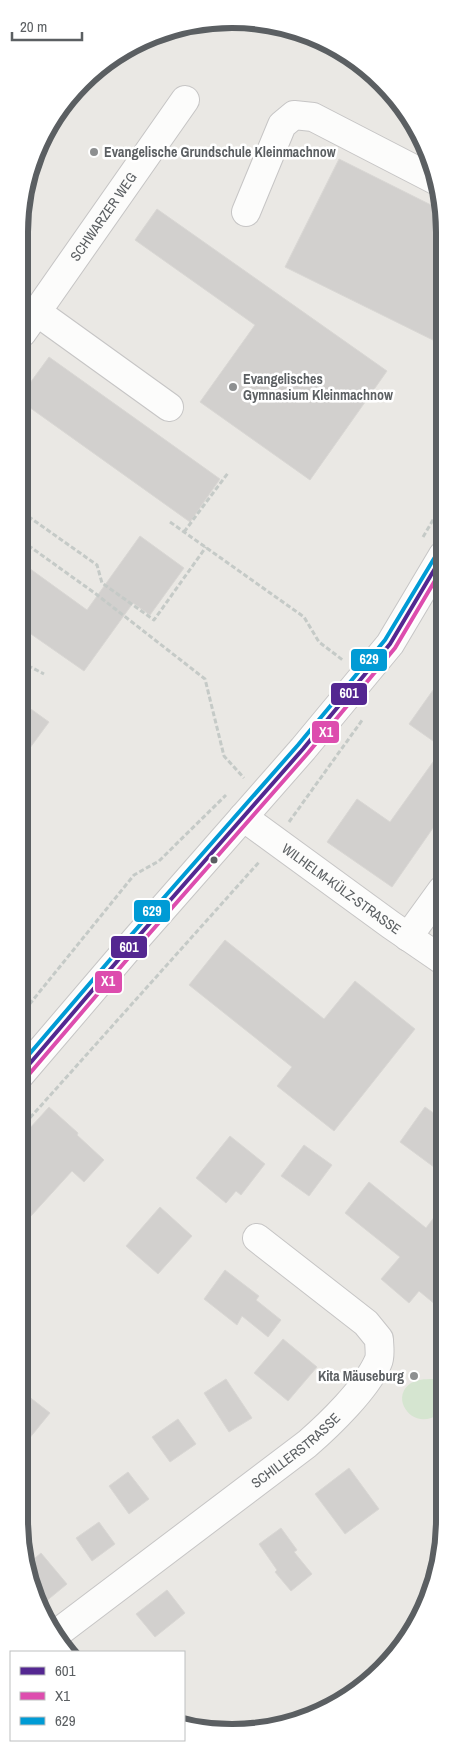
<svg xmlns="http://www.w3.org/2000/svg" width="464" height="1751" viewBox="0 0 464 1751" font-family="'Archivo Narrow',sans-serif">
	<rect width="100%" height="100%" fill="#eae8e4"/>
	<!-- green -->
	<path fill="#d5e5d0" d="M442,1379L441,1412C438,1414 435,1417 431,1418C410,1426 390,1397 411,1383C419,1378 431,1379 442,1379Z"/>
	<!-- building -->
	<g fill="#d2d0ce" stroke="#d9d7d4">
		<polygon points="339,159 443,211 443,345 285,267"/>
		<polygon points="157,209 387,371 310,480 200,402 255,325 135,240"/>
		<polygon points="49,357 220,479 190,522 22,402 22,394"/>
		<polygon points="140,536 184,568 150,615 133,603 84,671 21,627 22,563 87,610"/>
		<polygon points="443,676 442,815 392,887 327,842 357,799 390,822 443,748 409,724"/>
		<polygon points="21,702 49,722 21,760"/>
		<polygon points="225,940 324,1019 355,981 415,1029 334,1131 277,1086 292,1067 189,985"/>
		<polygon points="49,1107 78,1133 77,1135 104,1160 84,1182 72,1171 20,1228 20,1139"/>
		<polygon points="425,1107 442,1119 442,1173 400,1142"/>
		<polygon points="230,1136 265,1164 241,1195 236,1191 226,1203 196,1178"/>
		<polygon points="304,1145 332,1165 309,1196 281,1176"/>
		<polygon points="369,1182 426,1228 442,1207 442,1310 419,1291 409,1303 381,1279 400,1257 345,1213"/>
		<polygon points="160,1207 192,1236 158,1274 126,1246"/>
		<polygon points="225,1270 259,1296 256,1300 281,1320 268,1337 242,1316 237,1325 204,1299"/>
		<polygon points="283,1339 317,1367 288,1401 254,1373"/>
		<polygon points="226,1379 252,1418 229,1432 204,1393"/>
		<polygon points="19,1389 50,1413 19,1451"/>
		<polygon points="178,1419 196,1444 170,1462 152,1437"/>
		<polygon points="349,1468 379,1509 345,1534 315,1494"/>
		<polygon points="128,1472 149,1499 129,1514 109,1486"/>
		<polygon points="99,1522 115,1544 92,1561 76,1538"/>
		<polygon points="281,1528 297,1550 294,1552 312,1574 291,1591 275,1572 277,1570 259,1544"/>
		<polygon points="41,1553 67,1584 39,1607 35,1600 28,1564"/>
		<polygon points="167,1590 185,1613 155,1637 136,1614"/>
	</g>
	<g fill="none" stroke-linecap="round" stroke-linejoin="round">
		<defs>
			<g id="minor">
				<polyline points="246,212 282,125 294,115 313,117 437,181"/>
				<polyline points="37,312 169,407"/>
				<path id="s1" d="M22,333L185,100"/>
				<path id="s2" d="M243,817L391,925L442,960"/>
				<polyline points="408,937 442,890"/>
				<polyline points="20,1075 137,938 303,749 390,644 443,555"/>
				<path id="s3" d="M56,1634L307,1444C330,1424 366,1389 378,1362C381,1356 379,1346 379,1339L366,1323L257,1238"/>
			</g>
		</defs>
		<!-- minor casing -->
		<use href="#minor" stroke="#c6c5c5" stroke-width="30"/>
		<!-- path -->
		<g stroke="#c5cac7" stroke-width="3" stroke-dasharray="5 2.5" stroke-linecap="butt">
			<polyline points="22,512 97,565 102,583 154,620 206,547"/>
			<polyline points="170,522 304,617 319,642 344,661"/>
			<polyline points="184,532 228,473"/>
			<polyline points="423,537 443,503"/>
			<polyline points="22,541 96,594 205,679 224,756 244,778"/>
			<polyline points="21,662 44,674"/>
			<polyline points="289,822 363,719"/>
			<polyline points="20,1016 134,875 159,861 226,795"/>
			<polyline points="20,1129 260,861"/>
		</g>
		<!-- minor -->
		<use href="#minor" stroke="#fcfcfb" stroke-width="28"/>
		<defs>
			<polyline id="bus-1" points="20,1075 137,938 303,749 390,644 443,555"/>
			<polyline id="bus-2" points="25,1079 142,942 308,753 395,648 443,567"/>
			<polyline id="bus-3" points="20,1065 132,934 298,745 385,640 438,552"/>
		</defs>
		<!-- bus-1 casing -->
		<use href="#bus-1" stroke="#fff" stroke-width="8"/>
		<!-- bus-2 casing -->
		<use href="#bus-2" stroke="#fff" stroke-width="8"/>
		<!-- bus-3 casing -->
		<use href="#bus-3" stroke="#fff" stroke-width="8"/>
		<!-- bus-1 -->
		<use href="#bus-1" stroke="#542791" stroke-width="4"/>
		<!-- bus-2 -->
		<use href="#bus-2" stroke="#dd4dae" stroke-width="4"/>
		<!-- bus-3 -->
		<use href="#bus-3" stroke="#009bd5" stroke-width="4"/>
	</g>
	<!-- markers -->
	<g fill="#8d8f90" stroke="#fff" stroke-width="2">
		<circle cx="94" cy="152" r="5"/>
		<circle cx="233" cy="387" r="5"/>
		<circle cx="414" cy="1376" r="5"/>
	</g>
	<circle fill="#5b5f62" stroke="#fff" stroke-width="2" cx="214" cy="860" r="4.5"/>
	<g text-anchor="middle" stroke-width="5" stroke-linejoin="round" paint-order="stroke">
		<!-- poi labels -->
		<g font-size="14" font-weight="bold" fill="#5b5f62" stroke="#fff" text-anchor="start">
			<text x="104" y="157">Evangelische Grundschule Kleinmachnow</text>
			<text x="243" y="384">Evangelisches<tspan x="243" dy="16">Gymnasium Kleinmachnow</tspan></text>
			<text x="404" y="1381" text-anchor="end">Kita Mäuseburg</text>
		</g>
		<!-- street labels -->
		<g font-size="14" fill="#5b5f62" stroke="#fff">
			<text dy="5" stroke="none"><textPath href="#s1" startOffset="142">SCHWARZER WEG</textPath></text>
			<text dy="5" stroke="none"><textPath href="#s2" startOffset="122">WILHELM-KÜLZ-STRASSE</textPath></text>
			<text dy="5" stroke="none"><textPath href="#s3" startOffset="302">SCHILLERSTRASSE</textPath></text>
		</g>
	</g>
	<!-- crop -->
	<path d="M0 0H464V1751H0ZM232 28H232A204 204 0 0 1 436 232V1520A204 204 0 0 1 232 1724H232A204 204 0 0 1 28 1520V232A204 204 0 0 1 232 28Z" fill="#fff" fill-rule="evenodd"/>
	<path fill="none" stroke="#5b5f62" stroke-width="6" d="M232 28H232A204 204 0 0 1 436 232V1520A204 204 0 0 1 232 1724H232A204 204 0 0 1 28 1520V232A204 204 0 0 1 232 28Z"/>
	<g stroke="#fff" stroke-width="2">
		<rect x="350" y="648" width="38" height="24" rx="5" fill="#009bd5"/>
		<rect x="330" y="682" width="38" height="24" rx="5" fill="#542791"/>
		<rect x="311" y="720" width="29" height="24" rx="5" fill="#dd4dae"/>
		<rect x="133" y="899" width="38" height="24" rx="5" fill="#009bd5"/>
		<rect x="110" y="935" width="38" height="24" rx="5" fill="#542791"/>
		<rect x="94" y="970" width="29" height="24" rx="5" fill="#dd4dae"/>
	</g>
	<g font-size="14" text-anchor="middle" font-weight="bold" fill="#fff">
		<text x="369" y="664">629</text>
		<text x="349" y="698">601</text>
		<text x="326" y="737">X1</text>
		<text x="152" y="916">629</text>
		<text x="129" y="952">601</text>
		<text x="108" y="986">X1</text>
	</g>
	<!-- legend -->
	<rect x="10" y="1651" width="175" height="90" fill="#ffffff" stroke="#bdbfc0"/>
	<rect x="20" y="1667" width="25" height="8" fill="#542791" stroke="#bdbfc0"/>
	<text x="55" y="1676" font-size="15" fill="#5b5f62">601</text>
	<rect x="20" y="1692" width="25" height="8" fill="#dd4dae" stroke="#bdbfc0"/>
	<text x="55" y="1701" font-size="15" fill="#5b5f62">X1</text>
	<rect x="20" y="1717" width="25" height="8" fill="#009bd5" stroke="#bdbfc0"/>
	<text x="55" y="1726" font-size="15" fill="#5b5f62">629</text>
	<!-- scale -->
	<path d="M12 32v8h70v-8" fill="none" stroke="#5b5f62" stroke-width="2.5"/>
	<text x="20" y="32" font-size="15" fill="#5b5f62" stroke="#ffffff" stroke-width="4" paint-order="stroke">20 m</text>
</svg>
